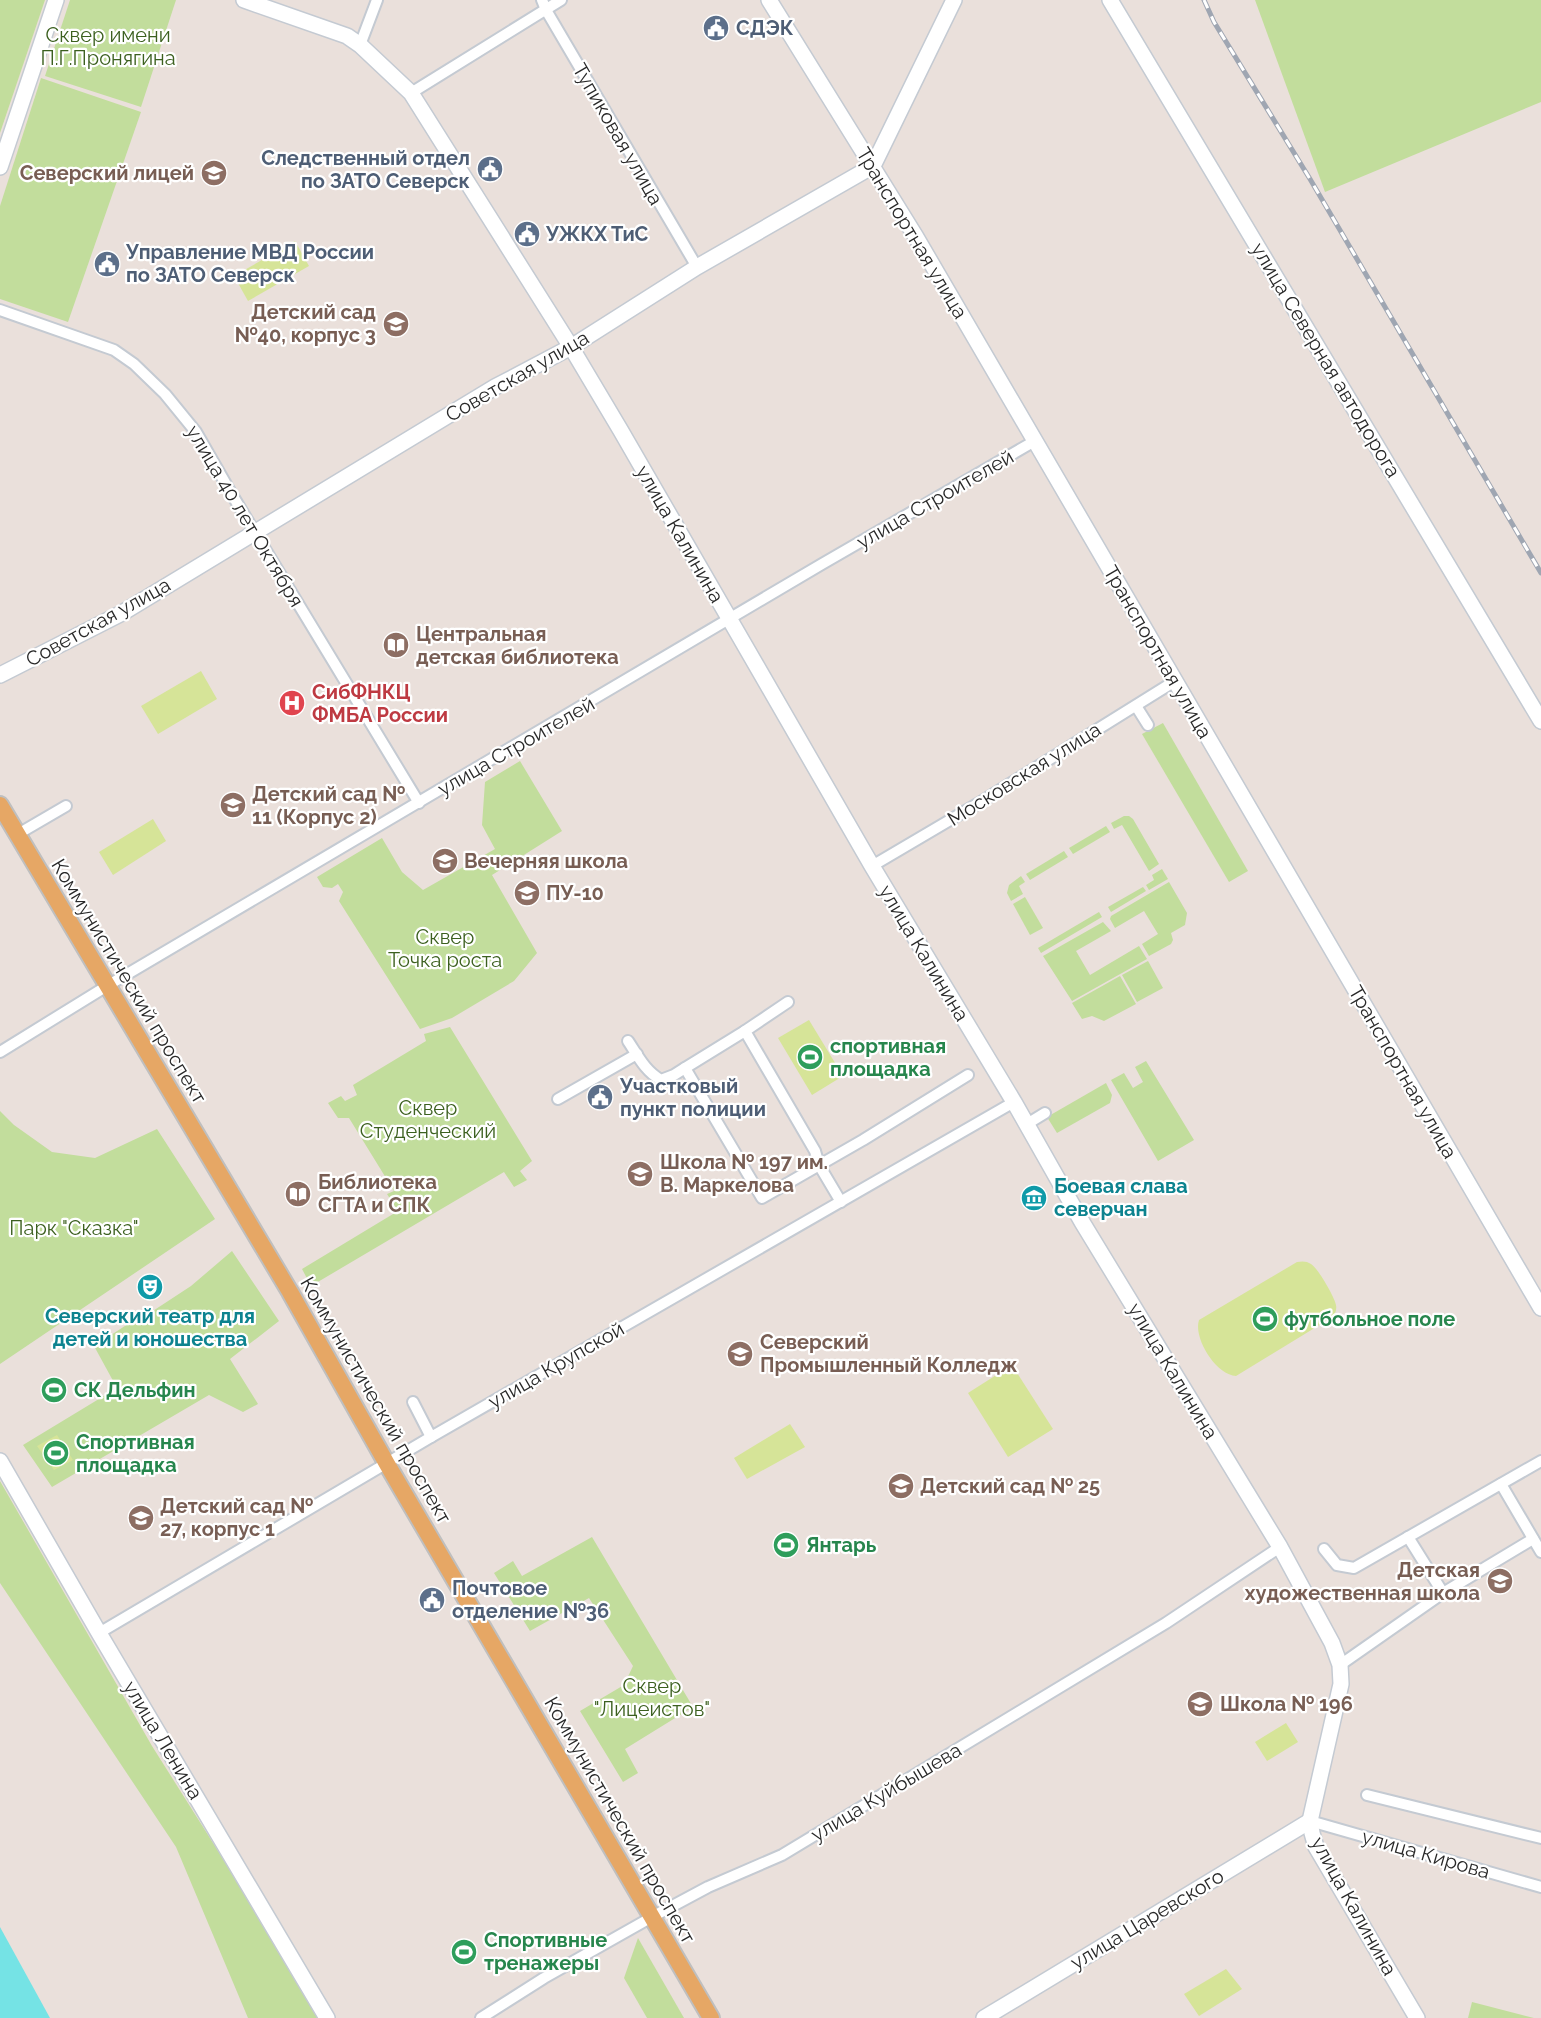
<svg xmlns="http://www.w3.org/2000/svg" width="1541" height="2018" viewBox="0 0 1541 2018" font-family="Raleway,sans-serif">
	<rect width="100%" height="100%" fill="#eae0db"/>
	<!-- green -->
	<g fill="#c2dd9c">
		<polygon points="0,0 45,0 0,133"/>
		<polygon points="70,0 176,0 141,107 45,76"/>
		<polygon points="1255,0 1541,0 1541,102 1325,192"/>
		<polygon points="41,78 141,112 68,322 0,299 0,206"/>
		<polygon points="1163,723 1248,871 1229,882 1142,734"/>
		<polygon points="520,761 562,831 492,875 537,953 514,981 452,1018 420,1029 339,901 343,892 338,884 332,888 323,887 317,877 382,838 402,872 423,890 495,849 482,825 485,782"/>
		<polygon points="1124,816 1129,816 1133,819 1159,864 1149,871 1122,825 1114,829 1111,823"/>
		<polygon points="1106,826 1110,832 1073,854 1069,848"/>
		<polygon points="1064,851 1068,857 1030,880 1026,874"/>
		<polygon points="1162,869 1168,879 1149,890 1146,885 1154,880 1152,875"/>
		<polygon points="1021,876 1025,882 1019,886 1023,894 1011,901 1007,893 1009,885"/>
		<polygon points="1169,882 1187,913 1185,925 1171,933 1173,940 1171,944 1149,956 1142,944 1158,934 1144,911 1115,928 1110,919 1111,916"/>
		<polygon points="1143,887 1146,891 1111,912 1108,907"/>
		<polygon points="1025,897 1043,928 1030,935 1013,904"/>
		<polygon points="1099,912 1102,917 1041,953 1038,948"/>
		<polygon points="1103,922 1111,931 1076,951 1090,975 1139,946 1147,959 1072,1001 1043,956"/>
		<polygon points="1148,961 1163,988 1137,1002 1122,975"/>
		<polygon points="1120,976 1136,1004 1104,1021 1092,1016 1082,1019 1072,1003"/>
		<polygon points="450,1027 532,1161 520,1171 527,1180 514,1187 504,1172 311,1286 302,1269 398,1211 387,1194 394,1191 349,1118 338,1118 328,1103 341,1096 345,1101 357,1095 353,1085 426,1041 424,1034"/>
		<polygon points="1146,1061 1194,1140 1158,1161 1111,1080 1124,1073 1133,1088 1143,1082 1135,1067"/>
		<polygon points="1106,1083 1112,1095 1110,1103 1057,1133 1047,1117"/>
		<polygon points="0,1111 14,1125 52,1152 95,1158 157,1129 215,1219 0,1364"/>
		<polygon points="232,1251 279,1321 230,1359 258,1404 243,1412 209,1395 52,1487 23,1445 117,1388 94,1346 128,1324 133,1324 191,1286"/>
		<polygon points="0,1481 152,1746 261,1919 318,2018 248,2018 176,1847 0,1583"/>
		<polygon points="592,1537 693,1707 625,1749 638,1773 623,1782 580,1711 624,1685 633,1666 589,1598 530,1631 494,1573 513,1561 522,1576"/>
		<polygon points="638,1938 684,2018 647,2018 624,1978"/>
		<polygon points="1472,2002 1534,2018 1468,2018"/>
	</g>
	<!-- pitch -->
	<g fill="#d6e498">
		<polygon points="295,241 309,266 248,301 234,276"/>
		<polygon points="201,671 217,699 158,734 141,706"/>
		<polygon points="153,819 166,841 113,875 99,852"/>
		<polygon points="809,1020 843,1076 812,1095 778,1038"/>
		<path d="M1297,1262C1302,1261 1307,1261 1311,1264C1318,1268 1335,1298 1336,1305C1337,1311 1335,1314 1331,1318L1236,1376C1216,1375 1193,1338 1199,1320Z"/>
		<polygon points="1012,1365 1053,1429 1008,1457 968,1393"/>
		<polygon points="790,1424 805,1447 747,1479 734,1458"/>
		<polygon points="57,1435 73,1460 54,1470 37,1446"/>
		<polygon points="1286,1723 1298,1742 1267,1761 1255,1742"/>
		<polygon points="1226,1969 1242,1989 1199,2016 1184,1994"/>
	</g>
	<!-- water -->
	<polygon fill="#75e3e5" points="0,1927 50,2018 0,2018"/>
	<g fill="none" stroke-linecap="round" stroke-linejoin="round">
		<defs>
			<g id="street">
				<polyline points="542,0 546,10 697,267"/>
				<polyline points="360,45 377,0"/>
				<polyline points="411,93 561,0"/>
				<polyline points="0,310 114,350 134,364 165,394 196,432 231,493 419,803"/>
				<polyline points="1136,706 1148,725"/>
				<polyline points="18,834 66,806"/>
				<polyline points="872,866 984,800 1175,681"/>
				<polyline points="788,1002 745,1031 815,1151 819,1165 841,1202"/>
				<polyline points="745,1031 685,1068 762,1198 863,1140 968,1075"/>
				<path d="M628,1041C638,1056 645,1071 661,1080L674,1075L685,1068"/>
				<polyline points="0,1052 107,986 822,564 1033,442"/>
				<polyline points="558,1099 637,1054"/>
				<polyline points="1027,1124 1045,1113"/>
				<polyline points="413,1402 431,1437"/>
				<polyline points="1501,1484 1541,1552"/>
				<polyline points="1324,1549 1337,1565 1354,1568 1541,1461"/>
				<polyline points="1443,1593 1533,1539"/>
				<polyline points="99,1633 431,1437 1014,1102"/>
				<polyline points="1340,1665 1443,1593 1408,1537"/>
				<polyline points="1367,1795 1541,1838"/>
				<polyline points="1310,1821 1541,1887"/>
				<polyline points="481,2018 544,1978 652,1917 708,1887 782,1855 1166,1623 1280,1547"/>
			</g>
			<g id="secondary">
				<polyline points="244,0 347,36 360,45 411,93 571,347 621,431 872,866 1014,1102 1082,1222 1280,1547 1332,1643 1340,1665 1341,1684 1310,1821 1312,1833 1316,1847 1417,2018"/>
				<polyline points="769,0 916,237 1541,1308"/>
				<polyline points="1110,0 1541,721"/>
				<polyline points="0,167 56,0"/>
				<polyline points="0,675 122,613 495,387 571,347 697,267 873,166 954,0"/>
				<polyline points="0,1461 99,1633 327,2018"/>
				<polyline points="984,2018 1310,1821"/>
			</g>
			<polyline id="primary" points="0,805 290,1292 387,1464 711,2018"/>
		</defs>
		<!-- street casing -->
		<use href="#street" stroke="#c4cad2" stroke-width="14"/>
		<!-- secondary casing -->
		<use href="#secondary" stroke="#c4cad2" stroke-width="18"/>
		<!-- primary casing -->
		<use href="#primary" stroke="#bfbfbf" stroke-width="20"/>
		<!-- street -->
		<use href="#street" stroke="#fff" stroke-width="10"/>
		<!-- secondary -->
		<use href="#secondary" stroke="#fff" stroke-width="15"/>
		<!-- primary -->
		<use href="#primary" stroke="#e6a765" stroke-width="16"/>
		<defs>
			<polyline id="rail" points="1204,0 1214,22 1310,179 1541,573"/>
		</defs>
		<!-- rail casing -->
		<use href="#rail" stroke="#9fa6b2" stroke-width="5"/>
		<!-- rail -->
		<use href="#rail" stroke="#fff" stroke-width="3" stroke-dasharray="9" stroke-linecap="butt"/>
	</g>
	<!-- icons -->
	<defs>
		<symbol id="civic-disc" viewBox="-11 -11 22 22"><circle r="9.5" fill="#5c6f8a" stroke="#fff"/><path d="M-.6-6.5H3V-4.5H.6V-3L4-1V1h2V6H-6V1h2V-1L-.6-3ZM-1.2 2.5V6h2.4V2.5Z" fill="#fff"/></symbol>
		<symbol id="school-disc" viewBox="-11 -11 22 22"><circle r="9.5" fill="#8d6e63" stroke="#fff"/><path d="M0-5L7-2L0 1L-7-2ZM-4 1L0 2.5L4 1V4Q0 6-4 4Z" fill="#fff"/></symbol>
		<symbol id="library-disc" viewBox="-11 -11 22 22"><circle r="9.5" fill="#8d6e63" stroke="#fff"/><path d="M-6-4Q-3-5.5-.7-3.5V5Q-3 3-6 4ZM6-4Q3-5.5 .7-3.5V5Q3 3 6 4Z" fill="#fff"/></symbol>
		<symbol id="hospital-disc" viewBox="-11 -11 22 22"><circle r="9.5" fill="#e0444e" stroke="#fff"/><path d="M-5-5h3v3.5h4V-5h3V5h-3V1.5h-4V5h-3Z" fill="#fff"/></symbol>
		<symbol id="university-disc" viewBox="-11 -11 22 22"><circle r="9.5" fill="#8d6e63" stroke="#fff"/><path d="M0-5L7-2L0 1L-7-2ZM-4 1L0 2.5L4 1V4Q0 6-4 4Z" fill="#fff"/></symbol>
		<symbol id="stadium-disc" viewBox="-11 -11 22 22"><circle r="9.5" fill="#2e9e5b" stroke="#fff"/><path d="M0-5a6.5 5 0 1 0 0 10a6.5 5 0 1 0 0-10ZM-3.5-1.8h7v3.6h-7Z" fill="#fff"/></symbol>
		<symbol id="museum-disc" viewBox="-11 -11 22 22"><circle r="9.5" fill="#0f9aa8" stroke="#fff"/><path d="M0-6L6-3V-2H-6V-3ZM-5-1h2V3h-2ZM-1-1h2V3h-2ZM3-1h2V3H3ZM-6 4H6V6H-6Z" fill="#fff"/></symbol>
		<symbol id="theatre-disc" viewBox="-11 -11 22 22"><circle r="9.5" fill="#0f9aa8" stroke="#fff"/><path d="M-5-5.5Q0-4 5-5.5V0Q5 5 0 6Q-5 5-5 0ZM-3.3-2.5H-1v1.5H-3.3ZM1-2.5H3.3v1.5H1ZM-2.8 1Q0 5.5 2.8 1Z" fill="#fff"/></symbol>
	</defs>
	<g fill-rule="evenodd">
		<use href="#civic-disc" x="701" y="13" width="30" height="30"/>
		<use href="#civic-disc" x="475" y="154" width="30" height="30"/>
		<use href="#school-disc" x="199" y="158" width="30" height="30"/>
		<use href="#civic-disc" x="512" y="219" width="30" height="30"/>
		<use href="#civic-disc" x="92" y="249" width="30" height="30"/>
		<use href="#school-disc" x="381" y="309" width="30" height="30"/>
		<use href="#library-disc" x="381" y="630" width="30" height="30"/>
		<use href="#hospital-disc" x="277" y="688" width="30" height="30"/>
		<use href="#school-disc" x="218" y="790" width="30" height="30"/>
		<use href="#school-disc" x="430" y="846" width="30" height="30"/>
		<use href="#university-disc" x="512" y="878" width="30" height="30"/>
		<use href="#stadium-disc" x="795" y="1042" width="30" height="30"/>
		<use href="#civic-disc" x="585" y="1082" width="30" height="30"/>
		<use href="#school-disc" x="625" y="1159" width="30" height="30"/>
		<use href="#library-disc" x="283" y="1179" width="30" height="30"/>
		<use href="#museum-disc" x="1019" y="1183" width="30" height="30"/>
		<use href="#theatre-disc" x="135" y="1272" width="30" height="30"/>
		<use href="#stadium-disc" x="1250" y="1304" width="30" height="30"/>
		<use href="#university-disc" x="725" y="1339" width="30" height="30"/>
		<use href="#stadium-disc" x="39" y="1375" width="30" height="30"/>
		<use href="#stadium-disc" x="41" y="1438" width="30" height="30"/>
		<use href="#school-disc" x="886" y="1471" width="30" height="30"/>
		<use href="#school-disc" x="126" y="1503" width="30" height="30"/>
		<use href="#stadium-disc" x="771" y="1530" width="30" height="30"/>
		<use href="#school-disc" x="1485" y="1566" width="30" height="30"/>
		<use href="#civic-disc" x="417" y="1585" width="30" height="30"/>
		<use href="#school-disc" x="1185" y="1689" width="30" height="30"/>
		<use href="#stadium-disc" x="449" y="1937" width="30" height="30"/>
	</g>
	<g text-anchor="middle" stroke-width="4.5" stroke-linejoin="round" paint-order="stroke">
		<!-- service labels -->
		<g font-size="20" font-weight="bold" fill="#4e5e75" stroke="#fff" text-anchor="start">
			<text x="736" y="35">СДЭК</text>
			<text x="470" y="165" text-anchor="end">Следственный отдел<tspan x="470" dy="23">по ЗАТО Северск</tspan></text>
			<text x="546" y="241">УЖКХ ТиС</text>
			<text x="126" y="259">Управление МВД России<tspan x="126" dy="23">по ЗАТО Северск</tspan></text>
			<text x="620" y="1093">Участковый<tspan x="620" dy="23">пункт полиции</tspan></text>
			<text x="452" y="1595">Почтовое<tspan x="452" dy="23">отделение №36</tspan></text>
		</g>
		<!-- park labels -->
		<g font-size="20" fill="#3c601f" stroke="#fff">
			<text x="108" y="42">Сквер имени<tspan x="108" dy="23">П.Г.Пронягина</tspan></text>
			<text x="445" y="944">Сквер<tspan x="445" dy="23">Точка роста</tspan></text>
			<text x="428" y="1115">Сквер<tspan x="428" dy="23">Студенческий</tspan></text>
			<text x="74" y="1235">Парк "Сказка"</text>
			<text x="652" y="1693">Сквер<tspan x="652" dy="23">"Лицеистов"</tspan></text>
		</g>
		<!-- street labels -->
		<g font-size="20" fill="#292929" stroke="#fff">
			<text transform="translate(618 134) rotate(60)" y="7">Тупиковая улица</text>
			<text transform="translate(912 233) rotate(59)" y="7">Транспортная улица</text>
			<text transform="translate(1326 360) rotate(59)" y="7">улица Северная автодорога</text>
			<text transform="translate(517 376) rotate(-30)" y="7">Советская улица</text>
			<text transform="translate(935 499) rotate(-30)" y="7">улица Строителей</text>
			<text transform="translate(245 516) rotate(59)" y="7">улица 40 лет Октября</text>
			<text transform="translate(680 534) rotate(60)" y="7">улица Калинина</text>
			<text transform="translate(98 622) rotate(-29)" y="7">Советская улица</text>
			<text transform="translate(1158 652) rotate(60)" y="7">Транспортная улица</text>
			<text transform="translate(516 746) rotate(-30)" y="7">улица Строителей</text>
			<text transform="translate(1024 774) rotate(-32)" y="7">Московская улица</text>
			<text transform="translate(924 953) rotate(59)" y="7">улица Калинина</text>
			<text transform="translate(129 981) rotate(59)" y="7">Коммунистический проспект</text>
			<text transform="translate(1403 1072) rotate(60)" y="7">Транспортная улица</text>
			<text transform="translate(556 1365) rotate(-30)" y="7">улица Крупской</text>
			<text transform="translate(1173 1371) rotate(59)" y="7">улица Калинина</text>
			<text transform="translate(376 1400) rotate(60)" y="7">Коммунистический проспект</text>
			<text transform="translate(163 1740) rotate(59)" y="7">улица Ленина</text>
			<text transform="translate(886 1792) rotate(-31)" y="7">улица Куйбышева</text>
			<text transform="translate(620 1820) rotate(60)" y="7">Коммунистический проспект</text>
			<text transform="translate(1426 1854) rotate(16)" y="7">улица Кирова</text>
			<text transform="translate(1354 1906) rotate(61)" y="7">улица Калинина</text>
			<text transform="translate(1147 1919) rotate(-31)" y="7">улица Царевского</text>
		</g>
		<!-- education labels -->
		<g font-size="20" font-weight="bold" fill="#785e54" stroke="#fff" text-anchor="start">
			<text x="194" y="180" text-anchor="end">Северский лицей</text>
			<text x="376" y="319" text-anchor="end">Детский сад<tspan x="376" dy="23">№40, корпус 3</tspan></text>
			<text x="416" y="641">Центральная<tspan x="416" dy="23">детская библиотека</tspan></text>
			<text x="252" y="801">Детский сад №<tspan x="252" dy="23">11 (Корпус 2)</tspan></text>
			<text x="464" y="868">Вечерняя школа</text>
			<text x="546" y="900">ПУ-10</text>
			<text x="660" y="1169">Школа № 197 им.<tspan x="660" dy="23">В. Маркелова</tspan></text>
			<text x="318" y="1189">Библиотека<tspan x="318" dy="23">СГТА и СПК</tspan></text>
			<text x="760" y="1349">Северский<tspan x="760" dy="23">Промышленный Колледж</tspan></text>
			<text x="920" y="1493">Детский сад № 25</text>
			<text x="160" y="1513">Детский сад №<tspan x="160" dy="23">27, корпус 1</tspan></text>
			<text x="1480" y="1577" text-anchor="end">Детская<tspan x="1480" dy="23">художественная школа</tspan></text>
			<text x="1220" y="1711">Школа № 196</text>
		</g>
		<!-- health labels -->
		<g font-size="20" font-weight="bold" fill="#be3a42" stroke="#fff" text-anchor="start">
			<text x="312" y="699">СибФНКЦ<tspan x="312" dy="23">ФМБА России</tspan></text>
		</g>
		<!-- leisure labels -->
		<g font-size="20" font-weight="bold" fill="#27864d" stroke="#fff" text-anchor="start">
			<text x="830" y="1053">спортивная<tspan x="830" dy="23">площадка</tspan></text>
			<text x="1284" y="1326">футбольное поле</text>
			<text x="74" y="1397">СК Дельфин</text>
			<text x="76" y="1449">Спортивная<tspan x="76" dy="23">площадка</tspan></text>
			<text x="806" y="1552">Янтарь</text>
			<text x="484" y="1947">Спортивные<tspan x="484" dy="23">тренажеры</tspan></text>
		</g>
		<!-- culture labels -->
		<g font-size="20" font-weight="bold" fill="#0d838f" stroke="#fff" text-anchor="start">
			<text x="1054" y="1193">Боевая слава<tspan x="1054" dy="23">северчан</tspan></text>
			<text x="150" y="1323" text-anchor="middle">Северский театр для<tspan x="150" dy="23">детей и юношества</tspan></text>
		</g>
	</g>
</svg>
